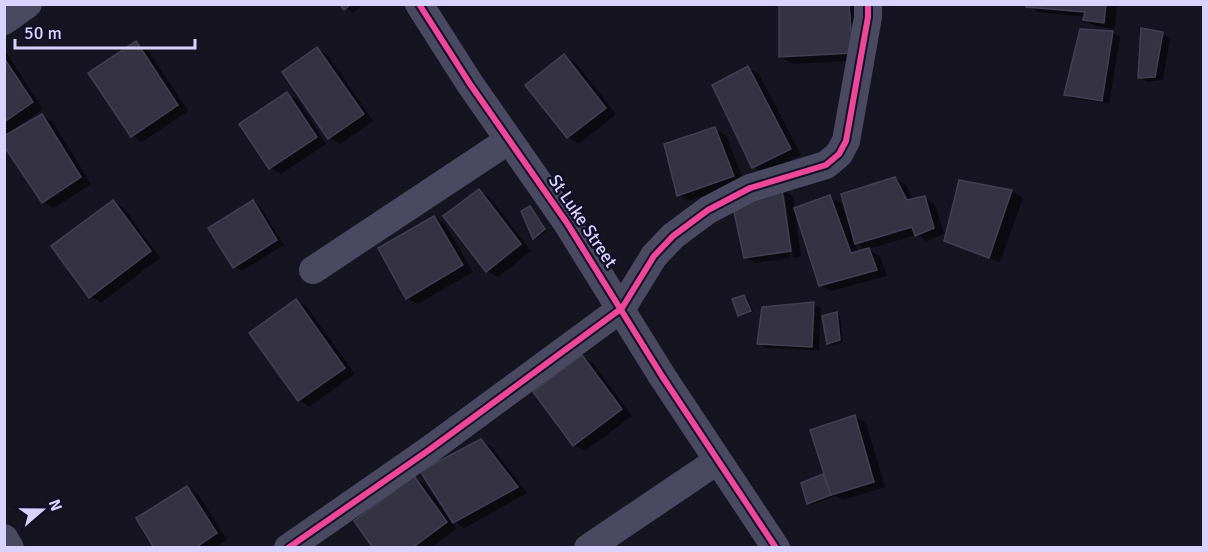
<svg xmlns="http://www.w3.org/2000/svg" width="1208" height="552" viewBox="0 0 1208 552" font-family="Signika,sans-serif">
	<rect width="100%" height="100%" fill="#161421"/>
	<!-- shadow -->
	<g fill="#0007" fill-rule="evenodd">
		<polygon points="341,4 363,4 353,13"/>
		<polygon points="780,4 862,5 866,60 794,64 780,57"/>
		<polygon points="1028,4 1117,4 1115,29 1096,26 1085,20 1085,17 1038,12"/>
		<polygon points="1112,32 1120,37 1109,104 1072,98 1065,94"/>
		<polygon points="1162,34 1170,38 1163,80 1147,82 1139,77"/>
		<polygon points="136,43 147,49 188,111 142,142 132,135"/>
		<polygon points="4,49 43,109 8,133 9,135 42,116 53,122 91,184 54,208 43,202 4,143"/>
		<polygon points="317,49 328,55 373,121 340,144 329,138"/>
		<polygon points="564,56 575,62 616,114 579,144 568,137"/>
		<polygon points="748,68 759,74 801,155 764,173 753,167"/>
		<polygon points="287,94 298,100 326,144 281,174 270,168"/>
		<polygon points="715,129 726,135 744,182 689,201 678,195"/>
		<path d="M895,178L906,185L914,200L924,197L935,204L944,234L927,241L916,235L868,249L880,256L887,276L831,291L820,285L830,197L841,203L849,225ZM855,243L868,250L859,252Z"/>
		<polygon points="960,182 1012,191 1023,198 1000,262 956,246 945,240"/>
		<polygon points="782,190 793,196 801,257 793,258 785,196 782,196 790,258 756,263 745,257"/>
		<polygon points="479,191 490,197 531,251 498,277 487,271"/>
		<polygon points="113,202 124,208 160,258 101,303 90,296"/>
		<polygon points="253,202 260,206 284,245 242,271 234,267 210,229"/>
		<polygon points="530,207 533,209 547,231 537,239 534,238"/>
		<polygon points="434,218 445,224 473,272 418,304 407,298"/>
		<polygon points="744,296 748,298 753,312 743,316 740,315"/>
		<polygon points="296,301 307,307 355,374 309,407 299,400"/>
		<polygon points="814,304 821,308 819,350 766,348 759,344"/>
		<polygon points="837,314 840,316 843,342 832,345 828,343"/>
		<polygon points="582,357 593,363 632,416 585,451 574,445"/>
		<polygon points="855,416 866,423 885,487 843,500 835,496 811,505 808,503 823,476 827,478"/>
		<polygon points="481,441 492,447 527,493 465,528 451,520 457,528 431,548 375,548 414,478 425,484 440,505"/>
		<polygon points="187,487 198,494 227,540 215,548 156,548"/>
	</g>
	<!-- building -->
	<g fill="#343243" stroke="#433f54" stroke-width="1.5">
		<polygon points="339,4 351,4 344,10"/>
		<polygon points="779,4 849,4 853,53 779,57"/>
		<polygon points="1026,4 1106,4 1104,23 1083,20 1085,12 1026,7"/>
		<polygon points="1141,28 1163,32 1155,77 1138,78"/>
		<polygon points="1080,29 1113,31 1102,101 1064,95"/>
		<polygon points="136,41 178,105 131,137 88,73"/>
		<polygon points="317,47 364,114 328,139 282,72"/>
		<polygon points="564,54 606,108 567,138 525,85"/>
		<polygon points="4,58 33,102 4,122"/>
		<polygon points="748,66 791,149 752,168 712,85"/>
		<polygon points="287,92 317,137 269,169 239,124"/>
		<polygon points="42,114 81,177 42,203 4,146 4,136"/>
		<polygon points="715,127 734,176 677,196 664,144"/>
		<polygon points="895,177 907,200 925,196 934,228 915,236 912,227 855,244 841,194"/>
		<polygon points="959,180 1012,190 989,258 944,241"/>
		<polygon points="479,189 521,244 486,272 443,216"/>
		<polygon points="782,189 791,251 744,258 731,198"/>
		<polygon points="830,195 851,253 869,248 877,270 819,286 794,208"/>
		<polygon points="113,200 151,251 89,298 51,246"/>
		<polygon points="253,200 277,240 233,268 208,228"/>
		<polygon points="530,206 545,229 533,239 521,211"/>
		<polygon points="434,216 463,265 406,299 378,248"/>
		<polygon points="744,295 751,311 738,316 732,299"/>
		<polygon points="296,299 345,368 298,401 249,333"/>
		<polygon points="814,302 812,347 757,344 762,307"/>
		<polygon points="837,312 840,340 827,344 822,316"/>
		<polygon points="582,355 622,409 573,446 533,392"/>
		<polygon points="855,415 874,482 831,495 810,430"/>
		<polygon points="481,439 518,487 453,523 420,471"/>
		<polygon points="823,474 831,495 807,504 801,483"/>
		<polygon points="414,476 447,522 412,548 373,548 354,521"/>
		<polygon points="187,486 217,533 195,548 154,548 136,518"/>
	</g>
	<g fill="none" stroke-linecap="round" stroke-linejoin="round">
		<!-- minor -->
		<g stroke="#4a4962" stroke-width="28">
			<polyline points="419,4 470,84 567,223 662,376 776,548"/>
			<polyline points="4,21 28,4"/>
			<polyline points="313,270 509,140"/>
			<polyline points="4,538 10,548"/>
			<polyline points="288,548 429,450 622,308 654,256 673,236 708,210 750,188 826,165 839,154 846,141 868,17 868,4"/>
			<polyline points="588,548 717,461"/>
		</g>
		<defs>
			<g id="cycleway">
				<polyline points="419,4 470,84 567,223 662,376 776,548"/>
				<polyline points="288,548 429,450 622,308 654,256 673,236 708,210 750,188 826,165 839,154 846,141 868,17 868,4"/>
			</g>
		</defs>
		<!-- cycleway casing -->
		<use href="#cycleway" stroke="#130f26" stroke-width="10"/>
		<!-- cycleway -->
		<use href="#cycleway" stroke="#ed469a" stroke-width="6"/>
	</g>
	<g text-anchor="middle" stroke-width="5" stroke-linejoin="round" paint-order="stroke">
		<!-- street labels -->
		<g font-size="18" fill="#d9d4ff" stroke="#130f26">
			<text transform="translate(583 221) rotate(56)" y="6">St Luke Street</text>
		</g>
	</g>
	<!-- border -->
	<rect width="1208" height="552" fill="none" stroke="#d9d4ff" stroke-width="12"/>
	<!-- north arrow -->
	<g transform="translate(42 510) rotate(70)" stroke="#130f26" stroke-width="4.5" paint-order="stroke">
	<path d="M0-4.5L10 22L0 15L-10 22Z" fill="#d9d4ff"/>
	<text y="-9" font-size="16" font-weight="bold" text-anchor="middle" fill="#d9d4ff">N</text>
	</g>
	<!-- scale -->
	<path d="M15 39v9h180v-9" fill="none" stroke="#d9d4ff" stroke-width="3"/>
	<text x="24" y="39" font-size="18" fill="#d9d4ff" stroke="#130f26" stroke-width="4.5" paint-order="stroke">50 m</text>
</svg>
